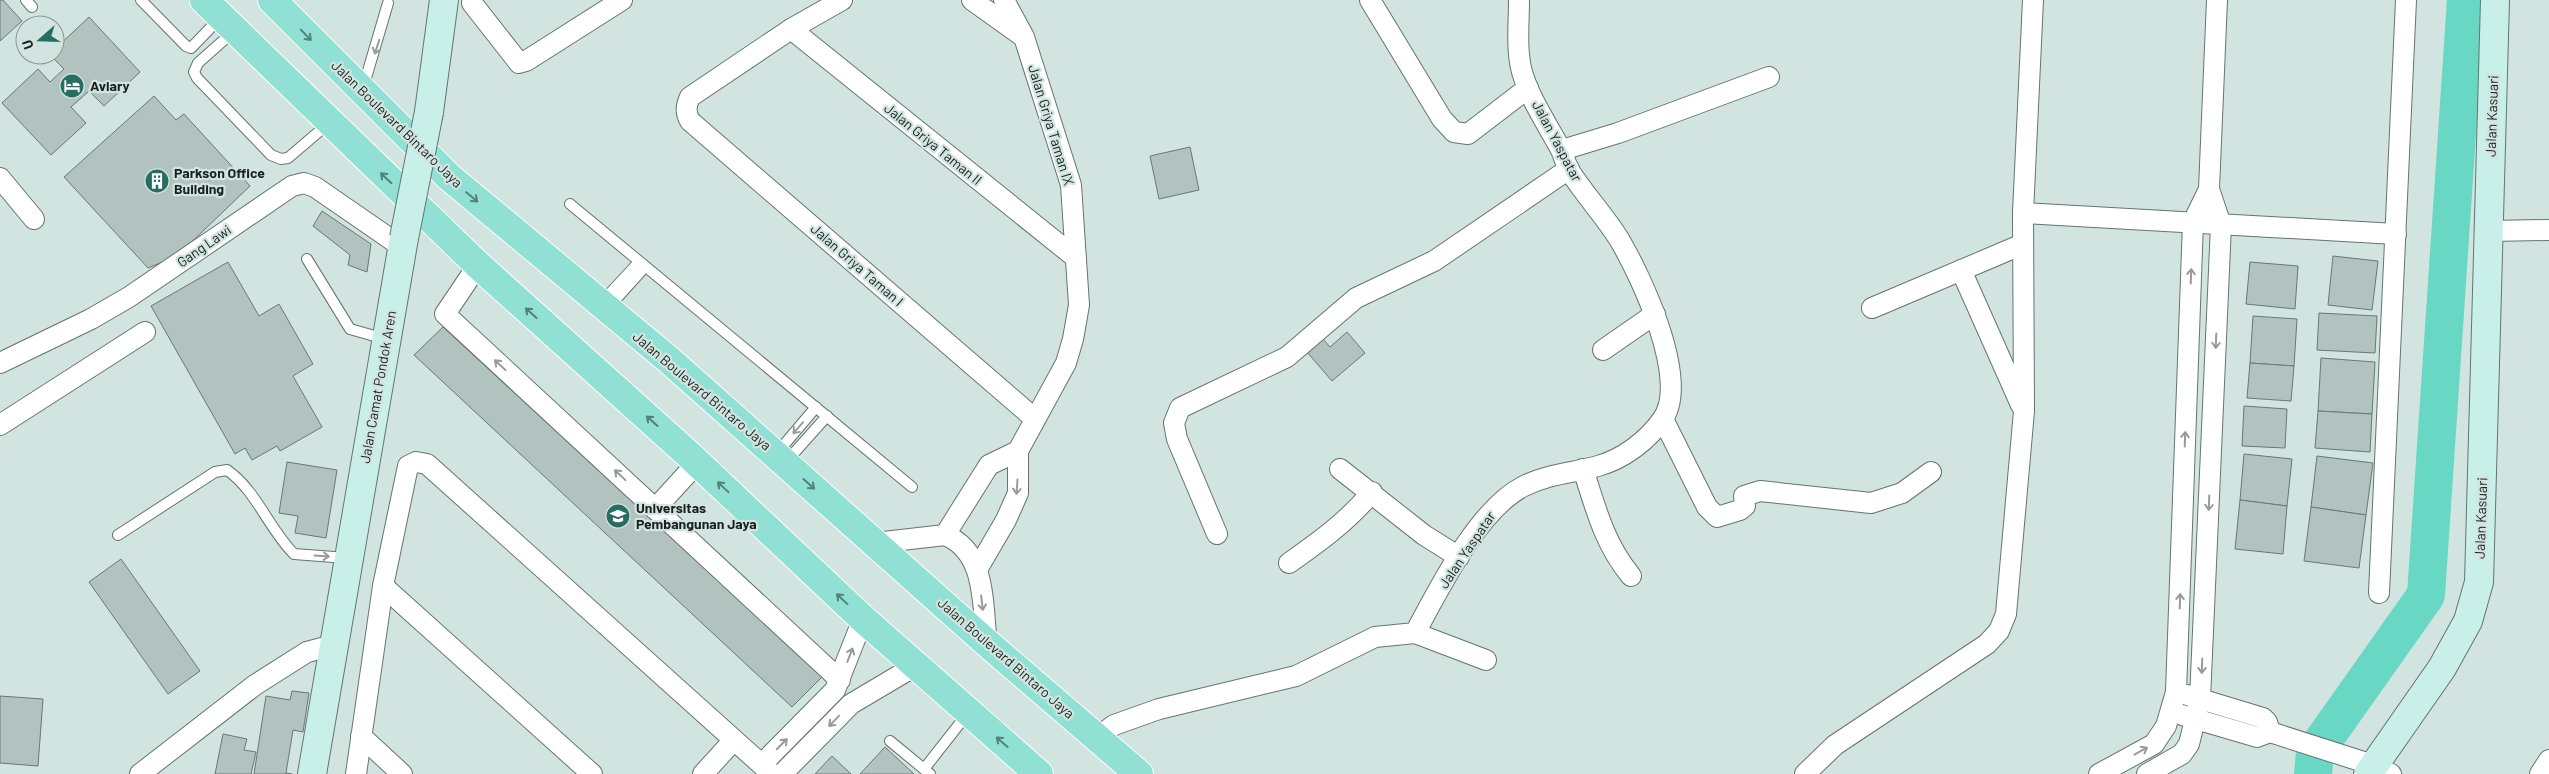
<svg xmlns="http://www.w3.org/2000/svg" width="2549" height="774" viewBox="0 0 2549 774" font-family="Barlow,sans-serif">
	<rect width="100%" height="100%" fill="#d2e4e0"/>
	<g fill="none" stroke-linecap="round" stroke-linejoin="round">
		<!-- river -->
		<polyline stroke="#68d8c4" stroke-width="38" points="2313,774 2315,752 2426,595 2466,0"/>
	</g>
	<!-- building -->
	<g fill="#b2c3bf" stroke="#687874">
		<polygon points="0,0 3,0 22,21 0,41"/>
		<polygon points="89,17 140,72 104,106 89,91 71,107 86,123 51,155 2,103 38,69 50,82 64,69 50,55 55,55 55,49"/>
		<polygon points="154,96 176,120 184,114 250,186 177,256 148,268 64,177"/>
		<polygon points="1190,147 1199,190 1159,199 1150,156"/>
		<polygon points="322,211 371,244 367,272 348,265 350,255 313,226"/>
		<polygon points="2333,256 2378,261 2372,310 2328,305"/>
		<polygon points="228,262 259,316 279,304 313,364 293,376 322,427 280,451 277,446 252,460 245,448 235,454 151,306"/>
		<polygon points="2250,262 2298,266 2295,309 2246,304"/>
		<polygon points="2319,313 2377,316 2375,353 2317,350"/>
		<polygon points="2253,316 2297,319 2294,366 2250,363"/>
		<polygon points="443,327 822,677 792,707 414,355"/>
		<polygon points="1347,332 1365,353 1332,381 1306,351 1321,337 1330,347"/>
		<polygon points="2321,358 2375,362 2372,414 2318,411"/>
		<polygon points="2250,363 2294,366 2291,401 2247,398"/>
		<polygon points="2244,406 2287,409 2285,448 2242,446"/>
		<polygon points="2318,411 2372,414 2370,452 2315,448"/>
		<polygon points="2244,454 2292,459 2287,506 2240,500"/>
		<polygon points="2317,456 2373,463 2366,515 2311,507"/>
		<polygon points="287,462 337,470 326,538 295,533 298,516 279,513"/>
		<polygon points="2240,500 2287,506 2283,554 2235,549"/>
		<polygon points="2311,507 2366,515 2359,568 2304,561"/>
		<polygon points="121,559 200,671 168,694 89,582"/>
		<polygon points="292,691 309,693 303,732 293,730 286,773 292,774 254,774 266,696 290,700"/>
		<polygon points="0,696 43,699 38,766 0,763"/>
		<polygon points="223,734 247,739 244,750 256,752 251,774 215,774"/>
		<polygon points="885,747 914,774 860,774"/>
		<polygon points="832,756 851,774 815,774"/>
	</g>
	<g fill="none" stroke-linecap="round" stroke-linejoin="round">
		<defs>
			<g id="service">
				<polyline points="26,0 32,7"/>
				<polyline points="141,0 186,46 191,48 221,17"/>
				<polyline points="234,31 198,63 194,72 197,78 271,155 281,159 288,158 329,123"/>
				<polyline points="363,88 388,3"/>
				<polyline points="570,204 912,487"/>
				<polyline points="307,259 350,329 385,339"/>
				<polyline points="602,302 639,262"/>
				<polyline points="607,309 645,267"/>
				<polyline points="777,453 816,407"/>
				<polyline points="786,462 827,416"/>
				<path d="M118,535L215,472L227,470C256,490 269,529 294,554L347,558"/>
				<polyline points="890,741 930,774"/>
				<polyline points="924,769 968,713"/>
			</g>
			<g id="minor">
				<path d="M842,0L791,29L690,97C686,106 685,112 690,121L1035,419"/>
				<polyline points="972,0 1021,35"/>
				<polyline points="1370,0 1442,119 1454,132 1468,134 1528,88"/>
				<polyline points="472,3 519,63 526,61 622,0"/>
				<polyline points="791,29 1076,258"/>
				<polyline points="1562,150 1618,133 1769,77"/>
				<polyline points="0,178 34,219"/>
				<polyline points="2023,213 2396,234"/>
				<polyline points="2489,231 2549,230"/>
				<polyline points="478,265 445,314 840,680"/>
				<polyline points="1961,270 2021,405"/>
				<polyline points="1872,308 2023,244"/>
				<polyline points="1603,350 1655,314"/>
				<polyline points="0,363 91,319 129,297 292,186 304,183 315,187 402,247"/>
				<polyline points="1663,419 1707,507 1717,517 1740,510 1745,506 1744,496 1760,491 1871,503 1902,493 1931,472"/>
				<polyline points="0,425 145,332"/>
				<polyline points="1340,469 1424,535 1459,557"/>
				<path d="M1583,469C1596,509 1604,543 1631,576"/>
				<polyline points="655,509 697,463"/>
				<polyline points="1217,534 1177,439 1174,423 1180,408 1287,357 1356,298 1434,261 1569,169"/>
				<polyline points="945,535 989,465 1018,451"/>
				<path d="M875,543L945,535C987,552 982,605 987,643"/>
				<path d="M1289,563C1319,542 1348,521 1372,492"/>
				<polyline points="978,568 1006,520 1018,493 1018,451 1066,363 1073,339 1079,305 1071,185 1024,37 1004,0"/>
				<polyline points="383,586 592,774"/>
				<polyline points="2379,593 2406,0"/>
				<polyline points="1415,633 1486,660"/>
				<polyline points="2187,695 2263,718 2267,722 2270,732"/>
				<polyline points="2182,715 2257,737 2270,732"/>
				<polyline points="2270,732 2373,765 2391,774"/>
				<polyline points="361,736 402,774"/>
				<path d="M1098,737L1114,725L1159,709L1296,676L1375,637L1415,633C1439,589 1478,509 1524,486C1548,474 1572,473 1598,466C1623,459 1647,441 1662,420C1691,382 1641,276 1619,239C1604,215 1584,194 1569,170C1565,163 1564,155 1560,148C1547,124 1530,99 1522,72C1516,50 1519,23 1519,0"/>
				<polyline points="762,764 835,690 863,619"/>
				<polyline points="140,774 255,685 307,652 322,648 334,648"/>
				<polyline points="356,774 383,586 408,466 416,462 427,464 772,774"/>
				<polyline points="703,774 733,741"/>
				<polyline points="782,774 851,704 915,666"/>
				<polyline points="1805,774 1835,745 1987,644 1999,631 2006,614 2024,411 2023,213 2033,0"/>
				<polyline points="2099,774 2154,744 2166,726 2176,692 2193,222 2209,189"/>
				<polyline points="2147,774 2182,754 2189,744 2200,699 2221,225 2209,189 2217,0"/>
				<polyline points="2540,774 2549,760"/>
			</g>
			<g id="secondary">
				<polyline points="429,112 444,0"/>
				<polyline points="312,774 404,238"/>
				<polyline points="2368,774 2442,668 2468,621 2479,582 2495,0"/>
			</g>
			<g id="primary">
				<polyline points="204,0 478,265 688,454 863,619 1039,774"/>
				<polyline points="272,0 449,177 669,360 987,643 1139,774"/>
			</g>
		</defs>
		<!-- service casing -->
		<use href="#service" stroke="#657471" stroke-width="12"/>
		<!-- minor casing -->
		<use href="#minor" stroke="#657471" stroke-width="22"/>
		<!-- secondary casing -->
		<use href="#secondary" stroke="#657471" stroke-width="30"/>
		<!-- primary casing -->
		<use href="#primary" stroke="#fff" stroke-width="30"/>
		<!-- service -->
		<use href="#service" stroke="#fff" stroke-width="10"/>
		<!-- minor -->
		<use href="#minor" stroke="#fff" stroke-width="20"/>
		<!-- secondary -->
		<use href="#secondary" stroke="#c8f0e9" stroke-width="28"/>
		<!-- primary -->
		<use href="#primary" stroke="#90e0d4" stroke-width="28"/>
		<defs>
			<polyline id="secondary-bridge" points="404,238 429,112"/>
		</defs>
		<!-- secondary-bridge casing -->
		<use href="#secondary-bridge" stroke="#657471" stroke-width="30" stroke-linecap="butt"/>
		<!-- secondary-bridge -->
		<use href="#secondary-bridge" stroke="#c8f0e9" stroke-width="28"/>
	</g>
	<!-- one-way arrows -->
	<defs><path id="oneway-shaft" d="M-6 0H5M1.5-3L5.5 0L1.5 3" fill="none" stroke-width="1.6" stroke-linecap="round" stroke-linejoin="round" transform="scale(1.25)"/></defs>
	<g stroke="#548079">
		<use href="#oneway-shaft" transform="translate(306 35) rotate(46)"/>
		<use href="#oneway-shaft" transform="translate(386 178) rotate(-136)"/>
		<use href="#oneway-shaft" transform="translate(472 197) rotate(40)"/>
		<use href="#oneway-shaft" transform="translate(531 313) rotate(-138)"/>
		<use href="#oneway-shaft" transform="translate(652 421) rotate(-138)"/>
		<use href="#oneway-shaft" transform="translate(809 484) rotate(42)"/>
		<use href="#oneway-shaft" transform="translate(723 487) rotate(-137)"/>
		<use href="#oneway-shaft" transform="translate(842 599) rotate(-137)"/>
		<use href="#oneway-shaft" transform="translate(1002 742) rotate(-139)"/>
	</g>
	<g stroke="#989b9a">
		<use href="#oneway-shaft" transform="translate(377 47) rotate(108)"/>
		<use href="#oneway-shaft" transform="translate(2191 276) rotate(-88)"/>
		<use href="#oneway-shaft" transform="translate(2216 341) rotate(92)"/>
		<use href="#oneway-shaft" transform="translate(500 365) rotate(-137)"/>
		<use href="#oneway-shaft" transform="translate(798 428) rotate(131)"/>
		<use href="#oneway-shaft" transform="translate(2185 439) rotate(-88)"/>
		<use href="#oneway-shaft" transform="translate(620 475) rotate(-137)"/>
		<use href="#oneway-shaft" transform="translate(1017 487) rotate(94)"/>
		<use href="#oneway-shaft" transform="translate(2209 503) rotate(92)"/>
		<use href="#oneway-shaft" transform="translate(322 556) rotate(4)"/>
		<use href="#oneway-shaft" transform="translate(2180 601) rotate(-88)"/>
		<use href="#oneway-shaft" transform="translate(982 603) rotate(83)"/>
		<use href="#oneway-shaft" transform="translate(850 655) rotate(-69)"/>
		<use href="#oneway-shaft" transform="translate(2202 666) rotate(92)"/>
		<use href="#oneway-shaft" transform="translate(834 721) rotate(134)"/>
		<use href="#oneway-shaft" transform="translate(782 744) rotate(-45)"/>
		<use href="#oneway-shaft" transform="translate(2141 751) rotate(-29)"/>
	</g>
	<!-- icons -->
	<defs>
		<symbol id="hotel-disc" viewBox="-11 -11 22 22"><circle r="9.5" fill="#276d61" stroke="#d2e4e0"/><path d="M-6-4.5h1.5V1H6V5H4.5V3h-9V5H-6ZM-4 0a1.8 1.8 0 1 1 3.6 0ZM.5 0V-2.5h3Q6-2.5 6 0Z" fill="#fff"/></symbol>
		<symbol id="building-disc" viewBox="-11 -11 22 22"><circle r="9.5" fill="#276d61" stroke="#d2e4e0"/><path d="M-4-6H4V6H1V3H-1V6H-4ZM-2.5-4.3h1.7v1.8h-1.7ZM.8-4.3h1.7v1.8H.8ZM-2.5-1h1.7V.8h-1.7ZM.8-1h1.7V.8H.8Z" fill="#fff"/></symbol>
		<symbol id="university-disc" viewBox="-11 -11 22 22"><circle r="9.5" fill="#276d61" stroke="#d2e4e0"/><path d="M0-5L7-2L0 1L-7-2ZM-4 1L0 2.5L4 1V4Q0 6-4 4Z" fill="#fff"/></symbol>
	</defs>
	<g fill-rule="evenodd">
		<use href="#hotel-disc" x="58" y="72" width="28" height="28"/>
		<use href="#building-disc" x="143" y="167" width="28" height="28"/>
		<use href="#university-disc" x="604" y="502" width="28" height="28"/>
	</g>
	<g text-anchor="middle" stroke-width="4.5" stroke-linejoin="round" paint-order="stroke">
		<!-- poi labels -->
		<g font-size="14" font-weight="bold" fill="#19201e" stroke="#d2e4e0" text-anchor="start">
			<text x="90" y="91">Aviary</text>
			<text x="174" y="178">Parkson Office<tspan x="174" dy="16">Building</tspan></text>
			<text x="636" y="513">Universitas<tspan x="636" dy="16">Pembangunan Jaya</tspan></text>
		</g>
		<!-- street labels -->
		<g font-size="14" fill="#19201e" stroke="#d2e4e0">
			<text transform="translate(2492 116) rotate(-88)" y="5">Jalan Kasuari</text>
			<text transform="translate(397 124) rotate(44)" y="5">Jalan Boulevard Bintaro Jaya</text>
			<text transform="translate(1051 125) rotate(73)" y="5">Jalan Griya Taman IX</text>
			<text transform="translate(1557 141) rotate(62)" y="5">Jalan Yaspatar</text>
			<text transform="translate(933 144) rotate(39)" y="5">Jalan Griya Taman II</text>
			<text transform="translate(204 246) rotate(-35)" y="5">Gang Lawi</text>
			<text transform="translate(857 265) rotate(41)" y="5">Jalan Griya Taman I</text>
			<text transform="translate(378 387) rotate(-80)" y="5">Jalan Camat Pondok Aren</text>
			<text transform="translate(702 391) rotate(40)" y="5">Jalan Boulevard Bintaro Jaya</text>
			<text transform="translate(2481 518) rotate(-88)" y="5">Jalan Kasuari</text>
			<text transform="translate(1467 550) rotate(-56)" y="5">Jalan Yaspatar</text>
			<text transform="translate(1006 658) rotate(41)" y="5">Jalan Boulevard Bintaro Jaya</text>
		</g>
	</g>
	<!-- north arrow -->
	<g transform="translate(40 40) rotate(250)"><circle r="24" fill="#d2e4e0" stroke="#889692"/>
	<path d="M0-4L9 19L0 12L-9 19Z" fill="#276d61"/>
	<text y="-8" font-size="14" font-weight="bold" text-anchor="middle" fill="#19201e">U</text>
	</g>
</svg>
